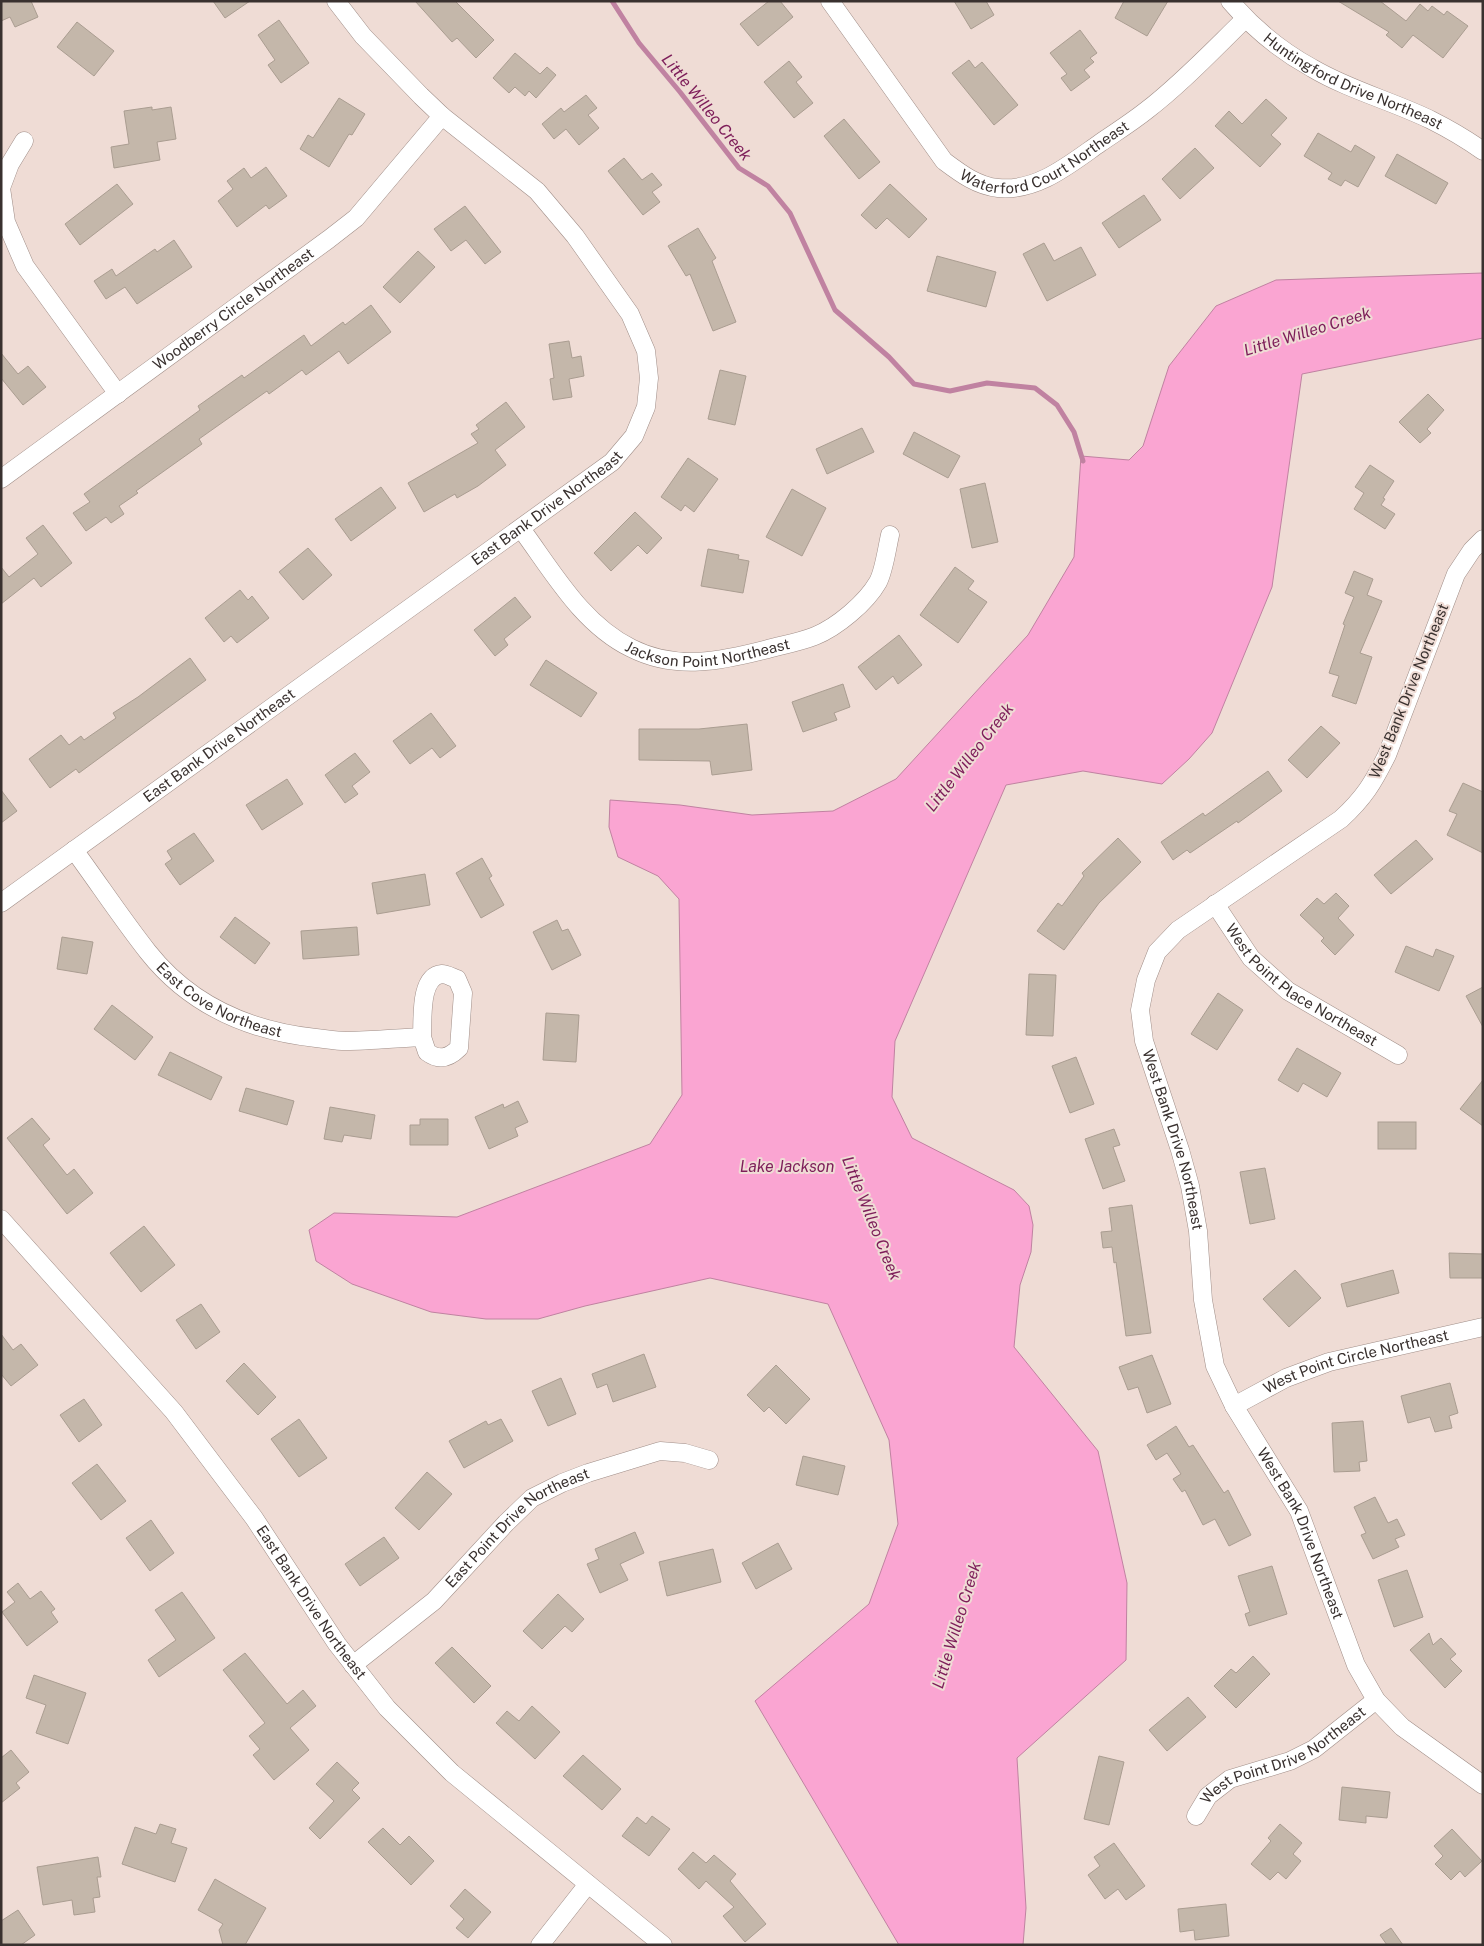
<svg xmlns="http://www.w3.org/2000/svg" width="1484" height="1946" viewBox="0 0 1484 1946" font-family="'Public Sans',sans-serif">
	<rect width="100%" height="100%" fill="#efdcd5"/>
	<!-- water -->
	<polygon fill="#faa5d2" stroke="#c082a1" points="1483,273 1483,338 1302,374 1272,587 1212,733 1189,759 1162,784 1083,771 1006,785 895,1041 892,1097 912,1138 1014,1190 1029,1206 1033,1225 1031,1252 1020,1285 1014,1347 1098,1451 1127,1583 1126,1660 1017,1758 1026,1908 1023,1945 899,1945 755,1701 869,1604 898,1524 889,1440 828,1304 710,1278 585,1306 538,1319 486,1319 431,1312 352,1284 316,1261 309,1230 334,1213 457,1217 650,1144 682,1095 679,899 658,876 618,857 609,827 610,800 680,805 752,815 833,811 896,779 1028,635 1074,557 1081,456 1129,460 1143,446 1169,366 1216,306 1276,280"/>
	<g fill="none" stroke-linecap="round" stroke-linejoin="round">
		<!-- stream -->
		<polyline stroke="#c082a1" stroke-width="5" points="612,1 639,43 680,92 739,168 768,186 790,213 835,310 889,357 914,384 950,391 987,383 1035,388 1057,405 1074,432 1083,461"/>
	</g>
	<!-- building -->
	<g fill="#c4b7aa" stroke="#aa9d91">
		<polygon points="1,1 31,1 38,17 15,27 10,17 1,21"/>
		<polygon points="213,1 250,1 225,18"/>
		<polygon points="415,1 455,1 494,40 476,58 457,38 452,42"/>
		<polygon points="769,1 780,1 793,17 758,46 740,24"/>
		<polygon points="954,1 986,1 994,15 971,29"/>
		<polygon points="1124,1 1168,1 1147,36 1115,18"/>
		<polygon points="1338,1 1380,1 1406,21 1420,4 1428,11 1432,6 1444,15 1447,11 1468,26 1443,58 1413,35 1402,48 1386,35 1389,32"/>
		<polygon points="279,20 309,63 281,83 268,65 275,60 258,35"/>
		<polygon points="77,22 114,51 94,76 57,47"/>
		<polygon points="1080,30 1097,53 1090,58 1094,62 1084,70 1090,77 1071,91 1061,78 1067,74 1050,53"/>
		<polygon points="515,53 540,74 547,67 556,75 536,98 529,91 525,96 515,87 509,93 493,78"/>
		<polygon points="969,60 975,68 982,62 1018,105 994,125 952,73"/>
		<polygon points="789,61 802,77 796,82 813,103 794,118 764,82"/>
		<polygon points="586,95 597,108 588,115 599,128 579,145 566,129 554,139 542,124 561,108 564,112"/>
		<polygon points="339,98 365,114 352,135 349,134 329,167 300,149 308,135 313,138"/>
		<polygon points="1266,99 1287,118 1271,135 1281,144 1260,167 1215,126 1229,111 1242,124"/>
		<polygon points="152,107 152,110 171,107 176,139 157,142 160,160 114,168 111,147 129,144 124,111"/>
		<polygon points="844,119 880,162 859,179 824,136"/>
		<polygon points="1318,133 1351,152 1355,145 1375,157 1358,187 1345,180 1341,186 1328,179 1332,173 1304,156"/>
		<polygon points="1195,148 1214,168 1180,199 1162,179"/>
		<polygon points="1397,154 1448,183 1436,204 1385,176"/>
		<polygon points="624,158 642,180 652,173 662,185 652,192 660,202 643,215 608,171"/>
		<polygon points="266,167 287,196 269,209 266,205 237,227 218,201 233,189 227,181 244,168 251,178"/>
		<polygon points="117,184 133,204 80,245 65,224"/>
		<polygon points="890,184 927,219 909,238 887,218 876,229 861,215"/>
		<polygon points="1144,195 1161,220 1119,248 1102,223"/>
		<polygon points="465,206 501,252 485,264 466,240 451,251 434,229"/>
		<polygon points="698,228 716,258 712,261 736,322 713,331 690,274 686,276 668,246"/>
		<polygon points="174,240 192,267 137,304 125,287 106,299 94,281 112,269 116,276 155,249 157,252"/>
		<polygon points="1044,243 1054,261 1081,247 1096,275 1047,301 1023,254"/>
		<polygon points="418,251 435,267 400,303 383,287"/>
		<polygon points="937,256 996,272 986,307 927,291"/>
		<polygon points="371,305 391,332 348,364 339,351 306,375 302,370 269,394 267,391 199,439 202,444 136,491 138,493 119,506 124,514 111,523 106,517 86,531 73,513 90,502 84,494 200,410 198,406 242,375 244,378 304,335 311,346 343,322 345,325"/>
		<polygon points="569,341 572,358 581,356 584,376 569,379 572,397 553,400 550,379 554,378 549,344"/>
		<polygon points="1,353 18,374 28,366 46,387 23,405 1,378"/>
		<polygon points="720,370 746,376 735,425 708,419"/>
		<polygon points="1428,394 1444,410 1427,429 1431,433 1420,443 1399,422"/>
		<polygon points="506,402 525,427 495,450 506,465 478,486 457,498 455,494 424,512 408,483 478,443 471,434 479,429 476,425"/>
		<polygon points="862,428 874,452 827,474 816,449"/>
		<polygon points="914,432 960,456 948,478 903,454"/>
		<polygon points="688,458 718,479 694,512 685,505 681,511 661,497"/>
		<polygon points="1370,465 1394,481 1383,498 1385,499 1381,505 1395,514 1385,529 1354,509 1364,493 1355,487"/>
		<polygon points="985,483 998,542 972,548 960,489"/>
		<polygon points="381,487 396,508 351,541 335,519"/>
		<polygon points="792,489 826,508 802,556 766,537"/>
		<polygon points="635,512 662,538 647,554 638,545 611,571 594,553"/>
		<polygon points="43,525 72,563 41,587 34,578 1,604 1,567 9,577 38,554 26,538"/>
		<polygon points="308,548 332,575 303,600 279,572"/>
		<polygon points="708,549 739,555 738,559 749,561 743,593 701,586"/>
		<polygon points="955,567 974,581 968,589 987,602 958,643 920,615"/>
		<polygon points="1354,571 1373,579 1367,595 1382,601 1360,653 1372,657 1356,704 1332,696 1339,676 1329,673 1345,625 1343,624 1354,597 1345,593"/>
		<polygon points="240,590 248,600 252,596 269,618 237,643 231,636 224,642 205,618"/>
		<polygon points="515,597 531,617 504,639 508,645 495,656 474,630"/>
		<polygon points="899,635 922,665 898,684 893,676 876,690 858,667"/>
		<polygon points="190,658 206,680 79,773 76,769 50,788 29,759 61,735 69,745 81,736 84,740 116,718 113,713 138,697"/>
		<polygon points="546,660 597,693 581,717 530,685"/>
		<polygon points="843,684 850,707 834,713 837,720 803,732 792,702"/>
		<polygon points="431,713 456,746 440,758 432,748 410,764 393,741"/>
		<polygon points="747,724 752,770 712,775 710,761 639,760 639,729 699,729"/>
		<polygon points="1321,726 1340,743 1307,778 1288,760"/>
		<polygon points="355,753 370,772 352,786 358,794 345,803 325,775"/>
		<polygon points="1268,771 1282,791 1238,823 1237,821 1190,853 1187,850 1173,860 1161,842 1203,813 1205,816"/>
		<polygon points="287,779 303,804 262,830 246,805"/>
		<polygon points="1463,783 1483,792 1483,853 1447,835 1457,814 1449,811"/>
		<polygon points="1,790 17,811 1,823"/>
		<polygon points="194,833 214,861 180,885 165,864 172,859 167,851"/>
		<polygon points="1118,838 1141,862 1099,903 1064,950 1037,931 1058,903 1062,906 1084,876 1082,873"/>
		<polygon points="1416,840 1433,859 1391,894 1374,875"/>
		<polygon points="482,858 492,876 489,878 504,905 481,918 456,873"/>
		<polygon points="425,874 430,905 377,914 372,883"/>
		<polygon points="1336,893 1349,906 1338,918 1354,935 1335,955 1321,941 1324,938 1300,915 1317,898 1324,904"/>
		<polygon points="235,917 270,943 255,964 220,937"/>
		<polygon points="557,920 562,931 568,929 581,955 552,970 533,932"/>
		<polygon points="357,927 359,955 303,959 301,931"/>
		<polygon points="62,937 93,942 87,974 57,969"/>
		<polygon points="1406,946 1433,957 1436,949 1454,956 1439,991 1395,972"/>
		<polygon points="1029,974 1056,975 1053,1036 1026,1035"/>
		<polygon points="1483,987 1483,1027 1466,996"/>
		<polygon points="1218,993 1243,1010 1217,1050 1191,1034"/>
		<polygon points="112,1005 153,1037 135,1060 94,1029"/>
		<polygon points="546,1013 579,1015 576,1062 543,1060"/>
		<polygon points="1297,1048 1341,1073 1327,1097 1303,1083 1298,1092 1278,1080"/>
		<polygon points="170,1052 222,1077 211,1100 158,1075"/>
		<polygon points="1076,1057 1094,1104 1070,1113 1052,1066"/>
		<polygon points="1483,1080 1483,1126 1460,1109"/>
		<polygon points="246,1088 294,1101 287,1125 239,1111"/>
		<polygon points="518,1101 528,1122 515,1128 518,1136 489,1149 475,1117 503,1104 504,1108"/>
		<polygon points="330,1107 375,1115 371,1139 344,1135 342,1142 324,1139"/>
		<polygon points="32,1118 50,1139 43,1145 67,1175 74,1169 93,1193 67,1214 7,1138"/>
		<polygon points="420,1119 448,1119 448,1145 410,1145 410,1125 420,1125"/>
		<rect x="1378" y="1122" width="38" height="27"/>
		<polygon points="1114,1129 1120,1145 1113,1147 1125,1181 1103,1189 1085,1139"/>
		<polygon points="1265,1168 1275,1219 1250,1224 1240,1172"/>
		<polygon points="1132,1205 1151,1333 1126,1336 1116,1262 1114,1263 1112,1247 1103,1248 1101,1232 1112,1231 1109,1208"/>
		<polygon points="144,1226 175,1265 141,1292 110,1253"/>
		<polygon points="1449,1253 1483,1254 1483,1278 1450,1278"/>
		<polygon points="1295,1270 1321,1298 1289,1327 1263,1299"/>
		<polygon points="1393,1270 1399,1293 1347,1307 1341,1284"/>
		<polygon points="201,1304 220,1332 196,1349 176,1320"/>
		<polygon points="1,1334 13,1350 21,1344 38,1365 11,1386 1,1374"/>
		<polygon points="644,1354 656,1387 613,1402 607,1384 597,1388 592,1374"/>
		<polygon points="1152,1355 1171,1404 1147,1413 1138,1387 1128,1390 1119,1367"/>
		<polygon points="244,1363 276,1397 258,1415 226,1381"/>
		<polygon points="776,1365 810,1399 786,1424 769,1407 764,1412 747,1395"/>
		<polygon points="561,1378 576,1414 548,1426 532,1391"/>
		<polygon points="1450,1383 1458,1413 1449,1416 1452,1428 1435,1432 1430,1417 1408,1423 1401,1396"/>
		<polygon points="84,1399 102,1425 79,1442 60,1415"/>
		<polygon points="299,1419 327,1458 299,1477 271,1439"/>
		<polygon points="501,1419 513,1441 464,1468 449,1441 486,1421 488,1425"/>
		<polygon points="1363,1421 1367,1461 1359,1462 1360,1471 1334,1472 1332,1423"/>
		<polygon points="1176,1426 1189,1447 1193,1445 1224,1493 1228,1490 1251,1535 1229,1546 1215,1519 1203,1525 1185,1490 1182,1492 1173,1479 1181,1474 1167,1453 1156,1460 1147,1445"/>
		<polygon points="803,1456 845,1466 838,1495 796,1485"/>
		<polygon points="97,1464 126,1501 101,1520 72,1483"/>
		<polygon points="427,1472 452,1494 419,1530 395,1508"/>
		<polygon points="1375,1497 1388,1523 1397,1519 1405,1535 1395,1539 1399,1547 1373,1559 1361,1535 1366,1533 1354,1507"/>
		<polygon points="151,1520 174,1553 150,1571 126,1538"/>
		<polygon points="635,1532 644,1553 620,1564 628,1580 600,1593 587,1564 599,1559 595,1549"/>
		<polygon points="384,1537 399,1558 360,1586 345,1564"/>
		<polygon points="778,1543 792,1569 756,1589 742,1563"/>
		<polygon points="713,1549 721,1582 667,1596 659,1562"/>
		<polygon points="1272,1566 1287,1614 1249,1626 1245,1614 1250,1612 1238,1576"/>
		<polygon points="1407,1570 1423,1617 1394,1627 1378,1580"/>
		<polygon points="18,1583 30,1599 41,1591 55,1609 51,1612 58,1622 27,1646 2,1612 15,1602 7,1592"/>
		<polygon points="182,1592 215,1638 159,1677 148,1660 176,1640 155,1610"/>
		<polygon points="558,1594 584,1619 572,1632 565,1626 542,1649 523,1631"/>
		<polygon points="1429,1633 1433,1645 1441,1638 1456,1654 1450,1659 1462,1671 1445,1688 1410,1650"/>
		<polygon points="452,1647 491,1686 474,1703 435,1663"/>
		<polygon points="245,1653 287,1704 303,1690 316,1706 290,1728 309,1750 274,1780 253,1755 260,1749 249,1736 265,1723 223,1670"/>
		<polygon points="1253,1656 1270,1674 1236,1708 1214,1686 1231,1669 1236,1673"/>
		<polygon points="34,1675 86,1693 68,1744 36,1733 46,1705 26,1698"/>
		<polygon points="1188,1697 1206,1717 1167,1751 1149,1730"/>
		<polygon points="532,1706 560,1732 535,1759 496,1723 507,1711 519,1721"/>
		<polygon points="11,1750 29,1772 16,1783 20,1788 1,1803 1,1758"/>
		<polygon points="583,1755 621,1789 602,1810 563,1776"/>
		<polygon points="1099,1756 1124,1762 1109,1825 1084,1819"/>
		<polygon points="337,1762 359,1783 352,1790 360,1798 320,1839 309,1828 334,1801 316,1784"/>
		<polygon points="1342,1787 1390,1792 1387,1818 1366,1816 1366,1823 1339,1820"/>
		<polygon points="652,1816 670,1829 649,1856 622,1836 637,1817 646,1824"/>
		<polygon points="160,1824 176,1829 171,1843 187,1848 175,1882 122,1864 135,1827 156,1834"/>
		<polygon points="1280,1824 1302,1843 1293,1854 1301,1861 1286,1879 1278,1872 1270,1880 1251,1864 1271,1841 1268,1838"/>
		<polygon points="383,1828 400,1845 409,1836 434,1861 411,1885 368,1842"/>
		<polygon points="1452,1829 1482,1861 1465,1877 1460,1871 1451,1880 1435,1864 1443,1856 1434,1846"/>
		<polygon points="1114,1843 1145,1886 1126,1900 1118,1889 1105,1899 1088,1875 1100,1866 1094,1857"/>
		<polygon points="693,1852 706,1863 714,1855 736,1874 730,1881 766,1924 745,1942 723,1916 734,1907 706,1881 699,1889 678,1869"/>
		<polygon points="98,1857 101,1877 97,1877 100,1897 93,1898 95,1912 74,1915 72,1900 43,1905 37,1867"/>
		<polygon points="215,1879 266,1908 245,1945 223,1945 219,1930 223,1924 198,1910"/>
		<polygon points="465,1889 491,1912 468,1938 456,1928 464,1919 450,1906"/>
		<polygon points="1226,1904 1229,1936 1195,1940 1194,1930 1180,1932 1178,1909"/>
		<polygon points="18,1910 35,1935 21,1945 1,1945 1,1921"/>
		<polygon points="1391,1928 1403,1945 1387,1945 1380,1935"/>
	</g>
	<g fill="none" stroke-linecap="round" stroke-linejoin="round">
		<defs>
			<g id="street">
				<path id="s1" d="M830,1L944,161C960,173 977,186 998,188C1037,192 1070,164 1100,143C1116,132 1132,122 1147,110C1181,84 1214,49 1245,19"/>
				<path id="s2" d="M1230,1C1253,28 1281,51 1312,68C1349,90 1392,101 1431,120C1449,129 1466,139 1483,151"/>
				<polyline points="24,141 10,164 1,188 6,222 25,266 118,394"/>
				<path id="s3" d="M1,479L329,239L356,218L442,116"/>
				<path id="s4" d="M522,530C553,572 582,624 631,648C676,671 722,661 768,649C783,645 800,642 815,636C837,627 866,603 878,582C884,571 887,548 890,535"/>
				<path id="s5" d="M1483,539L1472,550L1456,574L1387,755C1373,783 1364,798 1341,819L1178,930L1157,952L1146,980L1140,1010L1144,1041L1180,1150L1190,1186L1198,1231L1203,1300L1215,1366L1234,1406L1299,1511L1356,1665L1376,1700L1402,1727L1483,1785"/>
				<path id="s6" d="M74,850C99,884 122,919 148,952C190,1005 250,1031 316,1038C326,1039 336,1041 346,1041C371,1041 397,1038 422,1037L427,1052C439,1061 449,1058 459,1048L463,993L457,979C453,978 447,974 442,974C419,976 423,1020 422,1037"/>
				<path id="s7" d="M1,903L612,462L634,436L646,407L649,378L646,351L630,314L575,236L537,191L442,116L421,96L363,36L336,1"/>
				<path id="s8" d="M1215,904L1251,958L1288,991L1398,1055"/>
				<path id="s9" d="M1,1219L174,1412L254,1518L337,1644L387,1708L452,1773L663,1945"/>
				<path id="s10" d="M1234,1406L1286,1378L1329,1362L1483,1327"/>
				<path id="s11" d="M353,1665L434,1601L506,1523L532,1498L562,1483L588,1473L660,1451L685,1453L709,1460"/>
				<path id="s12" d="M1196,1816L1208,1796L1230,1779L1290,1761L1314,1749L1376,1700"/>
				<polyline points="540,1945 588,1884"/>
			</g>
		</defs>
		<!-- street casing -->
		<use href="#street" stroke="#a08e88" stroke-width="19"/>
		<!-- street -->
		<use href="#street" stroke="#fff" stroke-width="18"/>
	</g>
	<g text-anchor="middle" stroke-width="4" stroke-linejoin="round" paint-order="stroke">
		<!-- street labels -->
		<g font-size="15" fill="#39312f" stroke="#efdcd5">
			<text dy="5" stroke="none"><textPath href="#s2" startOffset="149">Huntingford Drive Northeast</textPath></text>
			<text dy="5" stroke="none"><textPath href="#s1" startOffset="311">Waterford Court Northeast</textPath></text>
			<text dy="5" stroke="none"><textPath href="#s3" startOffset="288">Woodberry Circle Northeast</textPath></text>
			<text dy="5" stroke="none"><textPath href="#s7" startOffset="674">East Bank Drive Northeast</textPath></text>
			<text dy="5" stroke="none"><textPath href="#s4" startOffset="241">Jackson Point Northeast</textPath></text>
			<text transform="translate(1409 691) rotate(-68)" y="5">West Bank Drive Northeast</text>
			<text dy="5" stroke="none"><textPath href="#s7" startOffset="269">East Bank Drive Northeast</textPath></text>
			<text dy="5" stroke="none"><textPath href="#s8" startOffset="121">West Point Place Northeast</textPath></text>
			<text dy="5" stroke="none"><textPath href="#s6" startOffset="214">East Cove Northeast</textPath></text>
			<text dy="5" stroke="none"><textPath href="#s5" startOffset="740">West Bank Drive Northeast</textPath></text>
			<text dy="5" stroke="none"><textPath href="#s10" startOffset="131">West Point Circle Northeast</textPath></text>
			<text dy="5" stroke="none"><textPath href="#s11" startOffset="216">East Point Drive Northeast</textPath></text>
			<text dy="5" stroke="none"><textPath href="#s5" startOffset="1160">West Bank Drive Northeast</textPath></text>
			<text dy="5" stroke="none"><textPath href="#s9" startOffset="494">East Bank Drive Northeast</textPath></text>
			<text dy="5" stroke="none"><textPath href="#s12" startOffset="110">West Point Drive Northeast</textPath></text>
		</g>
		<!-- water labels -->
		<g font-size="16" font-style="italic" fill="#7d1d59" stroke="#efdcd5">
			<text transform="translate(707 107) rotate(51)" y="6">Little Willeo Creek</text>
			<text transform="translate(1307 331) rotate(-17)" y="6">Little Willeo Creek</text>
			<text transform="translate(969 757) rotate(-52)" y="6">Little Willeo Creek</text>
			<text x="787" y="1172">Lake Jackson</text>
			<text transform="translate(872 1218) rotate(68)" y="6">Little Willeo Creek</text>
			<text transform="translate(956 1625) rotate(-73)" y="6">Little Willeo Creek</text>
		</g>
	</g>
	<!-- border -->
	<rect width="1484" height="1946" fill="none" stroke="#39312f" stroke-width="5"/>
</svg>
